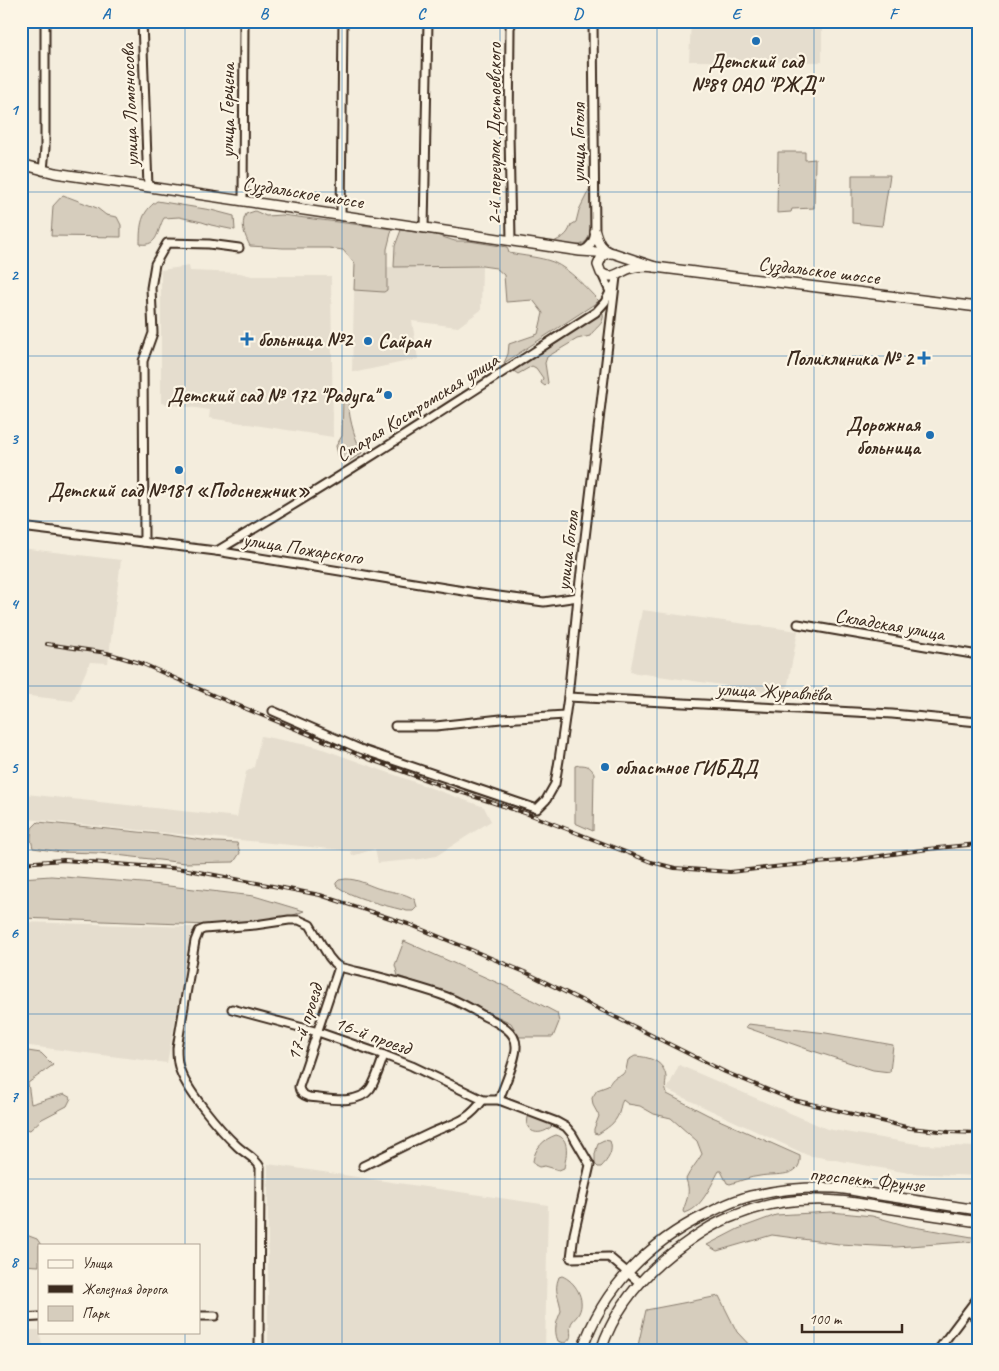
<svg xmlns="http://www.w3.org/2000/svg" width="999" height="1371" viewBox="0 0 999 1371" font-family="Caveat,sans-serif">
	<rect width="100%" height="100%" fill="#f4eddd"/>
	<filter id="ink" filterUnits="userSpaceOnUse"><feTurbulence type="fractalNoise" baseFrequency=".02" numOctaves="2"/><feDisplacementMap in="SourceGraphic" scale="10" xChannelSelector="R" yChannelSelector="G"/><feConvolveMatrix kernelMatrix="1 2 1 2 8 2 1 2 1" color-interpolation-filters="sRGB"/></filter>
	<g filter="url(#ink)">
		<!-- built -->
		<g fill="#e5ddce">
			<polygon points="691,21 822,21 822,62 689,61"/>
			<polygon points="355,263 390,267 482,266 481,310 458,327 412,321 418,359 357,372 352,371"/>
			<polygon points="189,266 190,271 240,273 252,276 331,276 333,437 209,418 210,410 161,403 161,270"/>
			<polygon points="21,548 121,560 108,663 90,662 73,701 21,695"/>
			<polygon points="642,610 798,631 786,694 630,672"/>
			<polygon points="261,736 317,747 484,807 491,821 436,856 421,859 378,863 375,849 352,856 351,851 27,819 26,794 237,817 246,772 254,767"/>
			<polygon points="21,922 193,927 167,1063 21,1045"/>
			<polygon points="679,1065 827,1129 923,1145 978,1147 978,1176 909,1173 807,1155 667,1090"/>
			<polygon points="268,1164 548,1205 545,1350 268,1350"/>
			<polygon points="21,1330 39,1330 43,1350 21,1350"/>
		</g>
		<!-- green -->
		<g fill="#d6cdbd" stroke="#887c6e">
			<polygon points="778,152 805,152 805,160 815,159 814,208 792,209 791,212 777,213"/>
			<polygon points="852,175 890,175 882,226 852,223"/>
			<path d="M590,188C590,200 593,227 589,237C587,240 584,244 580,245C572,247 560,244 552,243C562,237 567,237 571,225L576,222L579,210Z"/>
			<polygon points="63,195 97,208 106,215 117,217 121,225 121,237 51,236 53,206"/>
			<path d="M157,201L211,210L234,216L235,230L225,228L211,225L202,222L179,217L164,218C157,229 159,247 140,244C140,225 141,212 157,201Z"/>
			<path d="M255,211L266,216L282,215L392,229L387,249V290L384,292L354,290L355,264L343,250L329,248H283L250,246C245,236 240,225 246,214Z"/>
			<path d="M401,230L436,235L455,241H469L507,247L509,253C523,256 540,257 553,262C571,270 585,287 599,301L504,363L508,354L509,344L538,334L543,313L533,300L506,302L504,275L496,268L482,266L394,267L395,246Z"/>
			<path d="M603,313C605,325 595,327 590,336L577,339L547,357L545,363L548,383L545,386L541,383L543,378L536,368L532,366L518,374L512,370Z"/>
			<path d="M348,394C348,415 353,434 362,453L348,462L339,458L336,446L342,436L343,397Z"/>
			<path d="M579,765C587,765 590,766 594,773L593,831L575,823V766Z"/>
			<polygon points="38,822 168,835 215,842 237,843 240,853 234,862 185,863 99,853 61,852 33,848 31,839 32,828"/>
			<polygon points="51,876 143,883 254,896 304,911 263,927 21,918 21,878"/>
			<path d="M346,879C357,879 366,884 377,888C389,892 405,892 415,900L417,907L413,911H407C388,906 350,898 336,885V883L339,880Z"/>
			<polygon points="404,941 507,987 557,1013 559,1022 553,1037 519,1037 511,1023 448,993 398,976 395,965"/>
			<polygon points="748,1024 826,1033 893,1045 890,1072 873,1070 810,1050 745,1027"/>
			<polygon points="21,1050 41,1053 53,1065 28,1083 31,1104 64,1094 71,1098 67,1106 42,1119 30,1130 21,1128"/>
			<path d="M635,1056C649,1057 664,1061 666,1077C666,1085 664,1085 667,1094L708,1115L800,1156C802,1179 775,1173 760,1176C750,1177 740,1181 730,1184L727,1183L721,1171H719C711,1185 701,1210 684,1213L683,1211C687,1198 691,1193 686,1179C690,1170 697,1163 702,1154L697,1141L671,1118L654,1114L640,1106L628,1104L623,1100C620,1105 621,1107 619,1113C615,1124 607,1128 598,1134L594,1133V1129L599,1116L593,1105L592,1098L597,1090L608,1086C612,1080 614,1076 622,1075L626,1070L628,1060Z"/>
			<path d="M531,1115L552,1123L551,1127C544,1133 532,1136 527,1125L528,1117Z"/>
			<path d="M556,1135C571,1138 566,1157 564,1168L559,1170L545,1166L539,1167L535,1165L533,1161C535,1148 544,1139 556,1135Z"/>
			<path d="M604,1140L610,1141C614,1151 608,1160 601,1167H598L595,1164V1154L598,1143Z"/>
			<polygon points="831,1212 872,1216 908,1226 978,1238 978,1241 896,1247 839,1244 772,1235 717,1251 707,1245 738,1229 776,1215"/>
			<polygon points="21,1233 37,1239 41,1245 39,1245 39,1266 21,1265"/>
			<path d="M562,1276C575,1281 586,1299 579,1313C577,1317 574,1319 572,1322C567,1331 576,1338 564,1343L558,1341C553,1329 557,1321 561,1311C560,1297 553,1292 559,1277Z"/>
			<polygon points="719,1296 737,1332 754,1350 637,1350 646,1310"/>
		</g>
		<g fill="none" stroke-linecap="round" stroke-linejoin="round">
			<defs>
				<g id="minor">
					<polyline points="142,21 148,187"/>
					<polyline points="593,21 595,235"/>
					<polyline points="43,171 45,148 45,21"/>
					<polyline points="243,200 244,21"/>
					<polyline points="341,216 343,21"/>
					<polyline points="424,228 428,21"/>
					<polyline points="511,240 509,134 510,28 511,25 514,21"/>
					<path d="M582,251C591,247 594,241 595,232"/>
					<polyline points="602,274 611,294"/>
					<polyline points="21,527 216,551 476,593 544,602 578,597"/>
					<polyline points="144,542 143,361 153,333 151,288 155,264 167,243 209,244 239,248"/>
					<path d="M217,551C345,475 470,393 596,312L605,302L613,286"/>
					<polyline points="798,624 978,655"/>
					<polyline points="568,697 892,714 978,722"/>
					<polyline points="273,711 360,749 537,809 546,800 555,784 559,760 568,697 578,597 616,277"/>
					<polyline points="395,726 436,726 501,719 565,715"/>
					<path d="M339,967L299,1087C300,1094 304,1095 309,1097C327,1098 357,1106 370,1089C375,1082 381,1064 384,1055"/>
					<polyline points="232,1009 318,1032 384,1055 412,1066 483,1100 499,1100 557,1122 566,1127 572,1134 590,1165 574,1234 571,1258 609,1257 640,1283"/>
					<path d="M363,1166C386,1155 409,1143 433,1132C456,1122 467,1122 483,1100"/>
					<polyline points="968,1311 978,1320"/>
					<polyline points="199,1316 215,1316"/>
					<polyline points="21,1318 39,1317"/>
					<path d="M259,1350L260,1167C256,1158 244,1153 237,1146C220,1130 185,1089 179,1067C177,1061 177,1054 177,1048L195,941L199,931L204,929L255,925L289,920H299L310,925L329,957L334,963L339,967C375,976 412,984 447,997C460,1002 472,1009 484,1016C496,1022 516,1030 516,1046C517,1058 503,1088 499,1100"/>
					<polyline points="938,1350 978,1297"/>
				</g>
				<g id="major">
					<polyline points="21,164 55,173 580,251 613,253 655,267"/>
					<path d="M595,232C598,242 601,249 611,253"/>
					<path d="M608,253L602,256L598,265L601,273C613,281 620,271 631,268C639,266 647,266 655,267L978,307"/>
					<path d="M582,1350C603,1288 649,1242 707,1214C722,1206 739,1198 756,1195C782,1189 809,1187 835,1188C850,1189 865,1193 880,1195C913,1200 945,1205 978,1210"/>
					<path d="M601,1350C614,1311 640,1278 672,1253C691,1239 711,1224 734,1216C758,1206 786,1200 812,1200C837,1199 862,1204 887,1208C918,1213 948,1217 978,1222"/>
				</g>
			</defs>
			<!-- minor casing -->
			<use href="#minor" stroke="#3b2a1e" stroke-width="11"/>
			<!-- major casing -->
			<use href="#major" stroke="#3b2a1e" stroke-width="12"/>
			<!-- minor -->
			<use href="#minor" stroke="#fcf5e5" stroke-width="7"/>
			<!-- major -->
			<use href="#major" stroke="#fcf5e5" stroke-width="9"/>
			<defs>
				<g id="rail">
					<polyline points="47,644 107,653 143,664 215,696 369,759 448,788 531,815 651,862 675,868 730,872 783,866 852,860 928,849 978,844"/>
					<polyline points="21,863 64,860 183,869 320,895 411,925 527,973 725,1072 790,1099 910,1128 949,1132 978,1133"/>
				</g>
			</defs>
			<!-- rail casing -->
			<use href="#rail" stroke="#3b2a1e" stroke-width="4"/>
			<!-- rail -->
			<use href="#rail" stroke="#fcf5e5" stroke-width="2" stroke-dasharray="5.5" stroke-linecap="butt"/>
		</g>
	</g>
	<!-- grid -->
	<path fill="none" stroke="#1f6fb2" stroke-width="1" stroke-opacity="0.55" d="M185,21V1245M342,21V1350M500,21V1350M657,21V1350M814,21V1350M21,192H978M21,356H978M21,521H978M21,686H978M21,850H978M21,1014H978M21,1179H978M185,1332V1350"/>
	<!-- markers -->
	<g fill="#1f6fb2" stroke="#fcf5e5" stroke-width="2">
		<circle cx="756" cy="41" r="5"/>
		<path d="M244.5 331.5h5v5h5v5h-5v5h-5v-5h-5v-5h5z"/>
		<circle cx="368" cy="341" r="5"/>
		<path d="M921.5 350.5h5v5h5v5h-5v5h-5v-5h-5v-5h5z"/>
		<circle cx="388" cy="395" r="5"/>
		<circle cx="930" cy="435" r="5"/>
		<circle cx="179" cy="470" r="5"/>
		<circle cx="605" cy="767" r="5"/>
	</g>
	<g text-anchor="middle" stroke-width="4.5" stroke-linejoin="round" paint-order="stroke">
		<!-- poi labels -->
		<g font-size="20" font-weight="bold" fill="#3b2a1e" stroke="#fcf5e5" text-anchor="start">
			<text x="756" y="68" text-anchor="middle">Детский сад<tspan x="756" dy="23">№89 ОАО "РЖД"</tspan></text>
			<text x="258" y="346">больница №2</text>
			<text x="378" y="348">Сайран</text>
			<text x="913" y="365" text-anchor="end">Поликлиника № 2</text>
			<text x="378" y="402" text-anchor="end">Детский сад № 172 "Радуга"</text>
			<text x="920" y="431" text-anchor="end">Дорожная<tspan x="920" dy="23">больница</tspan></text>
			<text x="179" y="497" text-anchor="middle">Детский сад №181 «Подснежник»</text>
			<text x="615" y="774">областное ГИБДД</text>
		</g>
		<!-- street labels -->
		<g font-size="20" fill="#3b2a1e" stroke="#fcf5e5">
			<text transform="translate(129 105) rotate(-92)" y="7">улица Ломоносова</text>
			<text transform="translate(227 111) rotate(-90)" y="7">улица Герцена</text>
			<text transform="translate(494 134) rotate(-90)" y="7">2-й переулок Достоевского</text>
			<text transform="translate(578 143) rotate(-90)" y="7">улица Гоголя</text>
			<text transform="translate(303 192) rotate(9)" y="7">Суздальское шоссе</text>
			<text transform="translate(819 270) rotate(7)" y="7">Суздальское шоссе</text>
			<text transform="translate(417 407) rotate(-32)" y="7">Старая Костромская улица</text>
			<text transform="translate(303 548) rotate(9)" y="7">улица Пожарского</text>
			<text transform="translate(567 551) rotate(-83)" y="7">улица Гоголя</text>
			<text transform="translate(890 624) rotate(10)" y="7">Складская улица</text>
			<text transform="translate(774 691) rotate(3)" y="7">улица Журавлёва</text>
			<text transform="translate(304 1022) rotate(-72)" y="7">17-й проезд</text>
			<text transform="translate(373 1035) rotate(20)" y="7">16-й проезд</text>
			<text transform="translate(867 1179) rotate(6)" y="7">проспект Фрунзе</text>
		</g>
	</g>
	<!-- margin -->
	<rect width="999" height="1371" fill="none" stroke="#fcf5e5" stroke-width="55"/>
	<!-- legend -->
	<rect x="38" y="1244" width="162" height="90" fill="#fcf5e5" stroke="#afa495"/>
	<rect x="48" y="1260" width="25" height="8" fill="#fcf5e5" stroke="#afa495"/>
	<text x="82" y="1268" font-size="15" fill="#3b2a1e">Улица</text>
	<rect x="48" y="1285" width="25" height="8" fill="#3b2a1e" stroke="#afa495"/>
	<text x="82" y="1294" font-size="15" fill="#3b2a1e">Железная дорога</text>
	<rect x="48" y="1306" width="25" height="15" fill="#d6cdbd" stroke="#afa495"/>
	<text x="82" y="1318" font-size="15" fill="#3b2a1e">Парк</text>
	<!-- scale -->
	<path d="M802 1324v8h100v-8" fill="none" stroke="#3b2a1e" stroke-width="2.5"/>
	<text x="809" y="1324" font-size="15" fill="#3b2a1e" stroke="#fcf5e5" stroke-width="4" paint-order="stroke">100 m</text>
	<rect x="28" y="28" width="944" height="1316" fill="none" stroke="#1f6fb2" stroke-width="2"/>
	<g font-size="16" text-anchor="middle" font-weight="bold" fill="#1f6fb2">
		<text x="106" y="19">A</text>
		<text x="264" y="19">B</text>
		<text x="421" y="19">C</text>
		<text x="578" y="19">D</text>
		<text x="736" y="19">E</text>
		<text x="893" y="19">F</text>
		<text x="14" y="115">1</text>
		<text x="14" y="280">2</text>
		<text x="14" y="444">3</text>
		<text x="14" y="609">4</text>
		<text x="14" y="773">5</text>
		<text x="14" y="938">6</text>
		<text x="14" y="1102">7</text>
		<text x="14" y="1267">8</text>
	</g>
</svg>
